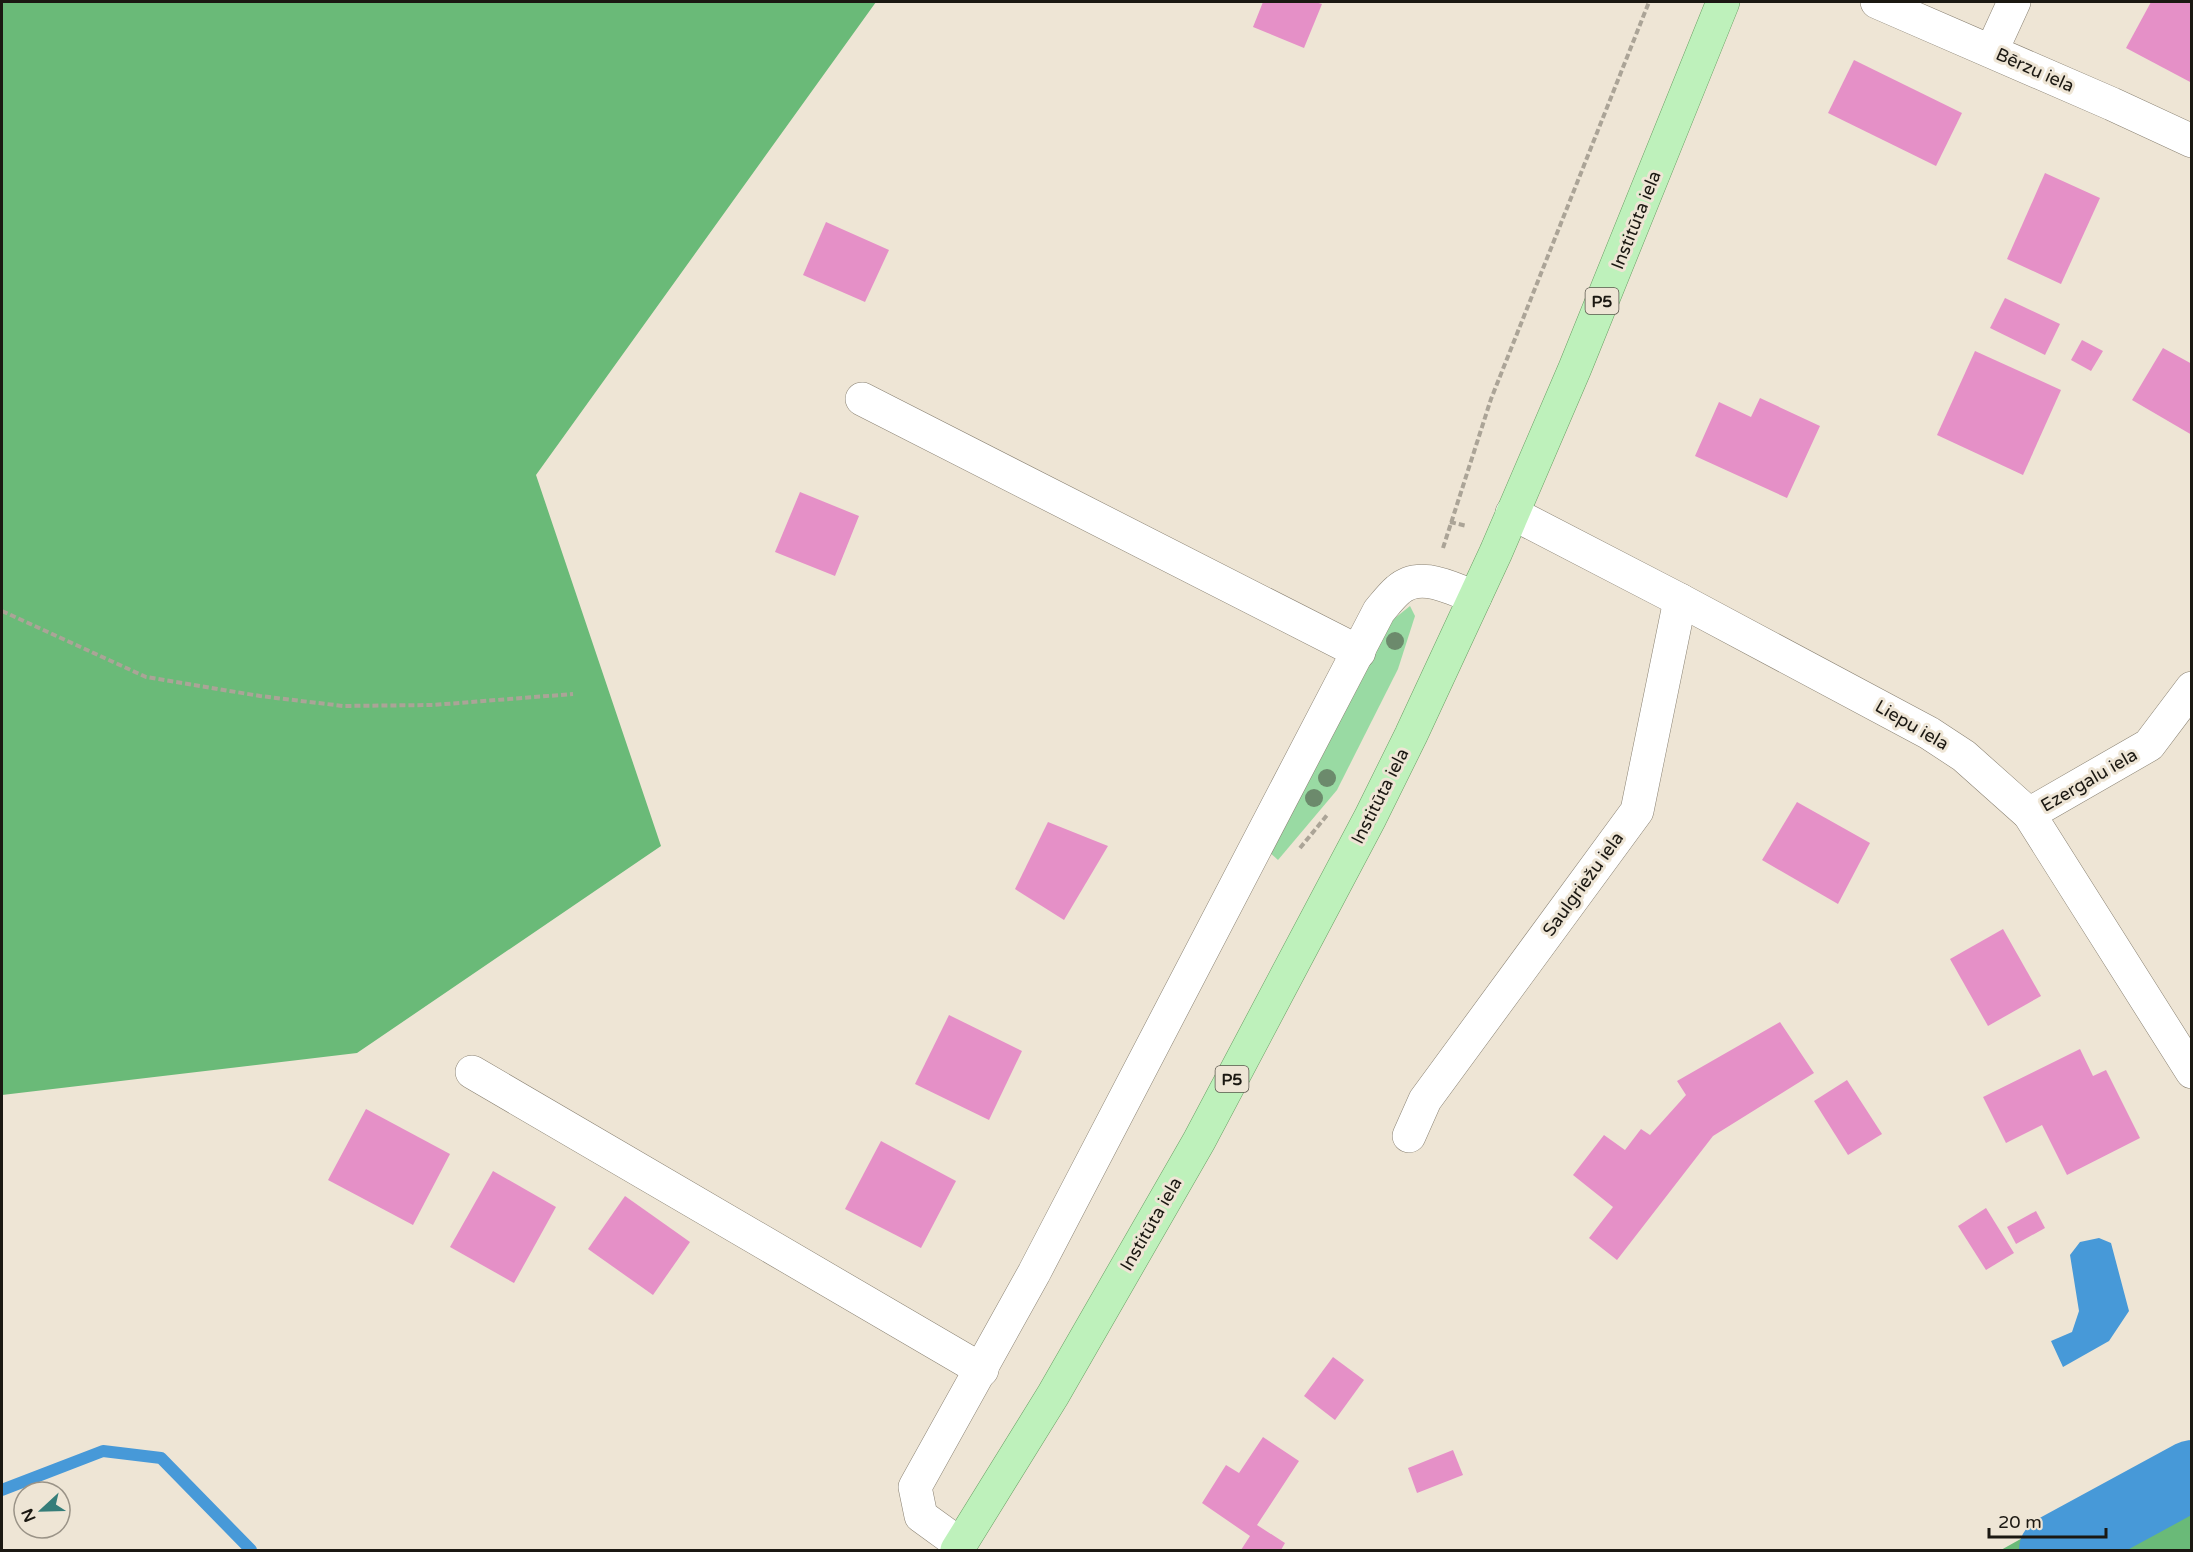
<svg xmlns="http://www.w3.org/2000/svg" width="2193" height="1552" viewBox="0 0 2193 1552" font-family="'Varela Round',sans-serif">
	<rect width="100%" height="100%" fill="#eee5d5"/>
	<!-- green -->
	<polygon fill="#99daa3" points="1410,606 1415,616 1398,669 1337,790 1278,860 1268,851 1390,622"/>
	<!-- forest -->
	<g fill="#6aba78">
		<polygon points="2,2 876,2 536,475 661,846 357,1053 2,1095"/>
		<polygon points="2191,1443 2191,1550 2001,1550"/>
	</g>
	<!-- water -->
	<polygon fill="#4799d8" points="2099,1238 2111,1243 2129,1311 2109,1341 2063,1367 2051,1341 2072,1332 2079,1311 2070,1255 2080,1242"/>
	<g fill="none" stroke-linecap="round" stroke-linejoin="round">
		<!-- stream -->
		<polyline stroke="#4799d8" stroke-width="12" points="2,1490 103,1451 161,1458 251,1550"/>
		<!-- river -->
		<polyline stroke="#4799d8" stroke-width="70" points="2054,1550 2192,1475"/>
	</g>
	<!-- building -->
	<g fill="#e590c7">
		<polygon points="1263,2 1315,2 1322,4 1304,48 1253,27"/>
		<polygon points="2151,2 2192,2 2192,83 2126,48"/>
		<polygon points="1854,60 1962,113 1936,166 1828,113"/>
		<polygon points="2045,173 2100,198 2061,284 2007,259"/>
		<polygon points="826,222 889,250 865,302 803,275"/>
		<polygon points="2005,298 2060,324 2045,355 1990,328"/>
		<polygon points="2082,340 2103,351 2091,371 2071,360"/>
		<polygon points="2163,348 2192,364 2192,435 2132,400"/>
		<polygon points="1975,351 2061,390 2023,475 1937,435"/>
		<polygon points="1760,398 1820,426 1787,498 1695,456 1719,402 1751,417"/>
		<polygon points="800,492 859,516 835,576 775,552"/>
		<polygon points="1797,802 1870,843 1838,904 1762,860"/>
		<polygon points="1048,822 1108,846 1064,920 1015,889"/>
		<polygon points="2003,929 2041,996 1988,1026 1950,959"/>
		<polygon points="949,1015 1022,1051 989,1120 915,1084"/>
		<polygon points="1780,1022 1814,1073 1713,1136 1617,1260 1589,1238 1613,1207 1573,1175 1604,1135 1625,1150 1641,1129 1650,1135 1686,1095 1677,1081"/>
		<polygon points="2080,1049 2093,1076 2106,1070 2140,1138 2067,1175 2042,1125 2006,1143 1983,1097"/>
		<polygon points="1847,1080 1882,1134 1848,1155 1814,1101"/>
		<polygon points="366,1109 450,1154 413,1225 328,1180"/>
		<polygon points="881,1141 956,1181 921,1248 845,1209"/>
		<polygon points="493,1171 556,1207 514,1283 450,1247"/>
		<polygon points="625,1196 690,1242 653,1295 588,1249"/>
		<polygon points="1986,1208 2014,1253 1986,1270 1958,1226"/>
		<polygon points="2036,1211 2045,1228 2016,1244 2007,1227"/>
		<polygon points="1333,1357 1364,1380 1335,1420 1304,1396"/>
		<polygon points="1263,1437 1299,1461 1257,1525 1285,1543 1281,1550 1241,1550 1250,1536 1202,1503 1226,1465 1239,1473"/>
		<polygon points="1453,1450 1463,1475 1417,1493 1408,1468"/>
	</g>
	<g fill="none" stroke-linecap="round" stroke-linejoin="round">
		<defs>
			<g id="minor">
				<polyline points="1877,2 2112,104 2192,141"/>
				<polyline points="1992,50 2014,2"/>
				<polyline points="862,399 1359,652"/>
				<polyline points="1512,513 1680,600 1929,733 1964,756 2029,814 2192,1072"/>
				<polyline points="2029,814 2149,745 2192,688"/>
				<polyline points="472,1072 982,1370"/>
				<polyline points="1409,1136 1425,1100 1637,811 1680,600"/>
				<path d="M961,1545L921,1516L915,1487L1034,1273L1379,611C1385,604 1391,596 1398,590C1420,570 1452,589 1475,597"/>
			</g>
			<polyline id="major" points="957,1550 1053,1395 1199,1141 1370,818 1411,735 1496,552 1575,368 1723,2"/>
		</defs>
		<!-- minor casing -->
		<use href="#minor" stroke="#8a8273" stroke-width="34"/>
		<!-- major casing -->
		<use href="#major" stroke="#689f63" stroke-width="34"/>
		<!-- path -->
		<g stroke="#aba497" stroke-width="4" stroke-dasharray="6 3" stroke-linecap="butt">
			<polyline points="1450,522 1467,526"/>
			<polyline points="1443,548 1491,399 1649,2"/>
			<polyline points="2,611 146,677 260,696 343,706 433,705 573,694"/>
			<polyline points="1300,848 1328,814"/>
		</g>
		<!-- minor -->
		<use href="#minor" stroke="#fff" stroke-width="33"/>
		<!-- major -->
		<use href="#major" stroke="#bef1bb" stroke-width="33"/>
	</g>
	<!-- trees -->
	<g fill="#6c8a6c">
		<circle cx="1395" cy="641" r="9"/>
		<circle cx="1327" cy="778" r="9"/>
		<circle cx="1314" cy="798" r="9"/>
	</g>
	<g text-anchor="middle" stroke-width="6" stroke-linejoin="round" paint-order="stroke">
		<!-- shield labels -->
		<g fill="#eee5d5" stroke="#5a564c" stroke-width="1.5">
			<rect x="1585.5" y="288" width="33" height="26" rx="4.5"/>
			<rect x="1215.5" y="1066" width="33" height="26" rx="4.5"/>
		</g>
		<g font-size="16" font-weight="bold" fill="#1b1812">
			<text x="1602" y="307">P5</text>
			<text x="1232" y="1085">P5</text>
		</g>
		<!-- street labels -->
		<g font-size="18" fill="#1b1812" stroke="#eee5d5">
			<text transform="translate(2035 70) rotate(24)" y="6">Bērzu iela</text>
			<text transform="translate(1636 220) rotate(-68)" y="6">Institūta iela</text>
			<text transform="translate(1912 725) rotate(30)" y="6">Liepu iela</text>
			<text transform="translate(2089 780) rotate(-30)" y="6">Ezergalu iela</text>
			<text transform="translate(1380 796) rotate(-63)" y="6">Institūta iela</text>
			<text transform="translate(1583 884) rotate(-54)" y="6">Saulgriežu iela</text>
			<text transform="translate(1151 1224) rotate(-60)" y="6">Institūta iela</text>
		</g>
	</g>
	<!-- border -->
	<rect width="2193" height="1552" fill="none" stroke="#1b1812" stroke-width="6"/>
	<!-- north arrow -->
	<g transform="translate(42 1510) rotate(248)"><circle r="28" fill="#eee5d5" stroke="#9a9387" stroke-width="1.5"/>
	<path d="M0-4.5L10 22L0 15L-10 22Z" fill="#357d79"/>
	<text y="-9" font-size="16" font-weight="bold" text-anchor="middle" fill="#1b1812">N</text>
	</g>
	<!-- scale -->
	<path d="M1989 1528v9h117v-9" fill="none" stroke="#1b1812" stroke-width="3"/>
	<text x="1998" y="1528" font-size="18" fill="#1b1812" stroke="#eee5d5" stroke-width="4.5" paint-order="stroke">20 m</text>
</svg>
